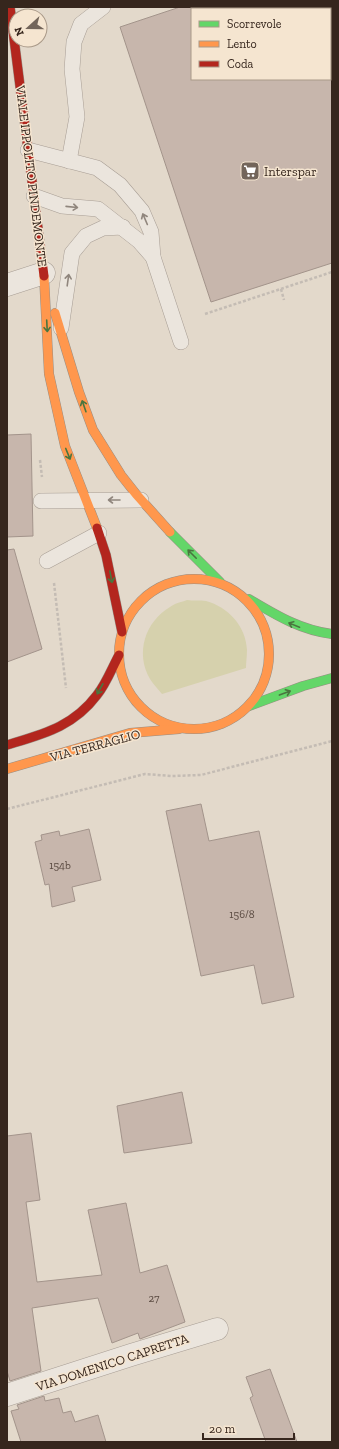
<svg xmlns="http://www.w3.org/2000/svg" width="339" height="1449" viewBox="0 0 339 1449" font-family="'Zilla Slab',serif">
	<rect width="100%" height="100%" fill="#e3d9cb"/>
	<!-- green -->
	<path fill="#d6d1ad" d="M187,600C193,601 200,600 206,601C228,607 246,626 247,650C247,656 246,662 246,668L162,694C158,689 153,684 150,679C135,653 145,622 170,607C175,603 182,602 187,600Z"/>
	<!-- building -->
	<g fill="#c7b6ac" stroke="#a3948b">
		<polygon points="180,7 192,7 192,79 332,79 332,263 211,302 120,27"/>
		<polygon points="31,434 33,536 7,537 7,435"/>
		<polygon points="14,549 42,649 7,662 7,550"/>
		<polygon points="201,804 209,841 259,831 294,997 262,1004 254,965 201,976 166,811"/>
		<polygon points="89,829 101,880 72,887 75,901 52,907 49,884 45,885 35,842 42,840 41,835 59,831 60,836"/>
		<polygon points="182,1092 192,1143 124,1153 117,1106"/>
		<polygon points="31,1133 40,1200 26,1202 37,1282 102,1275 88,1210 126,1203 140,1273 167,1265 185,1322 140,1339 138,1333 112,1343 98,1298 32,1308 41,1371 10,1381 7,1371 7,1136"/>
		<polygon points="270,1369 297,1442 266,1442 250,1398 253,1396 246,1377"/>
		<polygon points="44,1396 45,1401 59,1398 63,1413 71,1411 75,1422 98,1415 106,1442 21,1442 11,1411 19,1409 17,1405"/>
	</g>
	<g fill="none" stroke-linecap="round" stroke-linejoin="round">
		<defs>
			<g id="lane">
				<polyline points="28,150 97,168 120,185 142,211 151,232 153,257 181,342"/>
				<polyline points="69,161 77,117 72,69 74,42 81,24 103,7"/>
				<polyline points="34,196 62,206 98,209 139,241 153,257"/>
				<polyline points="61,328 72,253 86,236 103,228 123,227"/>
				<polyline points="41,501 141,500"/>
				<polyline points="47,561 99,533"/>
			</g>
			<g id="street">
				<polyline points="7,285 44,273"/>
				<polyline points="7,1395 131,1355 217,1329"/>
			</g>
			<g id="fast">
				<polyline points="170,532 220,582"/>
				<path d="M249,599C276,615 300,630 332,634"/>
				<polyline points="249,706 303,686 332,678"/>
			</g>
			<g id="slow">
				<polyline points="44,276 49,374 65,446 97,528"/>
				<polyline points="55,313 79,392 93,430 121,475 136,494 170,532"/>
				<circle cx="194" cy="654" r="75"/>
				<polyline points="7,769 130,733 179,729"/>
			</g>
			<g id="jam">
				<polyline points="10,7 44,276"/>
				<polyline points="97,528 106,555 122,632"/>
				<path d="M7,745C43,734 73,727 97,695C106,684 112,668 119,655"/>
			</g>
		</defs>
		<!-- lane casing -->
		<use href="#lane" stroke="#a89e95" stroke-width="16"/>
		<!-- street casing -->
		<use href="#street" stroke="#a89e95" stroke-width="23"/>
		<!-- fast casing -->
		<use href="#fast" stroke="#988e84" stroke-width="10"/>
		<!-- slow casing -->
		<use href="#slow" stroke="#988e84" stroke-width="10"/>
		<!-- jam casing -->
		<use href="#jam" stroke="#988e84" stroke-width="10"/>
		<!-- path -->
		<g stroke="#c4bcb4" stroke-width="2.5" stroke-dasharray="3 2" stroke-linecap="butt">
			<polyline points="281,289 284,300"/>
			<polyline points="205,314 332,272"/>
			<polyline points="40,460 42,477"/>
			<polyline points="54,583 66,688"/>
			<polyline points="7,809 145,774 172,776 201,775 332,741"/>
		</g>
		<!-- lane -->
		<use href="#lane" stroke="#ebe5dd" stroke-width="15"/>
		<!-- street -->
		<use href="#street" stroke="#ebe5dd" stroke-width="22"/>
		<!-- fast -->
		<use href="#fast" stroke="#63d668" stroke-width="9"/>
		<!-- slow -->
		<use href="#slow" stroke="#ff974d" stroke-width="9"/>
		<!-- jam -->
		<use href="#jam" stroke="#b3261e" stroke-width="9"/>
	</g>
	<!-- one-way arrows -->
	<defs><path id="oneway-shaft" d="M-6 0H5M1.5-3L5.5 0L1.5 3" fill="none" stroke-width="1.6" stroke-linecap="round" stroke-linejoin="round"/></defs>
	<g stroke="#90867d">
		<use href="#oneway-shaft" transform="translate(72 207) rotate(6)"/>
		<use href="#oneway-shaft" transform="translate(145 219) rotate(-113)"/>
		<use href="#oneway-shaft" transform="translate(68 280) rotate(-82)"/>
		<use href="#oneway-shaft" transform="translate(114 500) rotate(180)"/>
	</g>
	<g stroke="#4a753f">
		<use href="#oneway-shaft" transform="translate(47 326) rotate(87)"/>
		<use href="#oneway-shaft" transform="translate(84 406) rotate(-109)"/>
		<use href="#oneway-shaft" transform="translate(68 454) rotate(68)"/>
		<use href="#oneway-shaft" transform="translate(192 554) rotate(-135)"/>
		<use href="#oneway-shaft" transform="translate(111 577) rotate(79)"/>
		<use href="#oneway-shaft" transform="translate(294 625) rotate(-158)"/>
		<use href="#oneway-shaft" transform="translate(100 689) rotate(119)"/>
		<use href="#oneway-shaft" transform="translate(285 693) rotate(-20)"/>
	</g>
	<!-- icons -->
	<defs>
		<symbol id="supermarket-square" viewBox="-11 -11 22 22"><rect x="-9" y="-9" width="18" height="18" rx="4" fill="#73655a" stroke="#f5e5d0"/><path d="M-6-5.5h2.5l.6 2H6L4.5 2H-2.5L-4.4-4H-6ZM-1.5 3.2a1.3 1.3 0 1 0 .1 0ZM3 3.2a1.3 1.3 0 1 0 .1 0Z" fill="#fff"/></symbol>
	</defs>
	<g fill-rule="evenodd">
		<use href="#supermarket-square" x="239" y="160" width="22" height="22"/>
	</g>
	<g text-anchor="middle" stroke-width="3" stroke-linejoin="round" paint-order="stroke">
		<!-- number labels -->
		<g font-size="11" fill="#5a4a41">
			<text x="60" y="869">154b</text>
			<text x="242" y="918">156/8</text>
			<text x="154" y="1302">27</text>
		</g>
		<!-- poi labels -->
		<g font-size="13" fill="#36261d" stroke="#f5e5d0" text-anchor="start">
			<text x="264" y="176">Interspar</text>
		</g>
		<!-- street labels -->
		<g font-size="13" fill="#36261d" stroke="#f5e5d0">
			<text transform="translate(32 176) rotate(83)" y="5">VIALE IPPOLITO PINDEMONTE</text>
			<text transform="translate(95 745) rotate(-15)" y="5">VIA TERRAGLIO</text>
			<text transform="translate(112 1362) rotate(-18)" y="5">VIA DOMENICO CAPRETTA</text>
		</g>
	</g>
	<!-- border -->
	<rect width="339" height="1449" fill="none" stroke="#36261d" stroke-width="16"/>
	<!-- legend -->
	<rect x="191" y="8" width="140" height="72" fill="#f5e5d0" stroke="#a99988"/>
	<rect x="199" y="21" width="20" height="6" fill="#63d668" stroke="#a99988"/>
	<text x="227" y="28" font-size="12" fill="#36261d">Scorrevole</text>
	<rect x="199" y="41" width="20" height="6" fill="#ff974d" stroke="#a99988"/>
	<text x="227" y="48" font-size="12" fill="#36261d">Lento</text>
	<rect x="199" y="61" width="20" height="6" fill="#b3261e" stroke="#a99988"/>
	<text x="227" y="68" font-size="12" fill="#36261d">Coda</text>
	<!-- north arrow -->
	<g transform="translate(28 28) rotate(249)"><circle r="19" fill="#f5e5d0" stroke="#a99988"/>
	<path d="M0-3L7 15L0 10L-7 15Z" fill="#73655a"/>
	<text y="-6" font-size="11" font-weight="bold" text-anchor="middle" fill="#36261d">N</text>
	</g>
	<!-- scale -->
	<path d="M203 1433v6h91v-6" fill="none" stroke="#36261d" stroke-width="2"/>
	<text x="209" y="1433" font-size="12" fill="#36261d" stroke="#f5e5d0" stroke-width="3" paint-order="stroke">20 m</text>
</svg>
